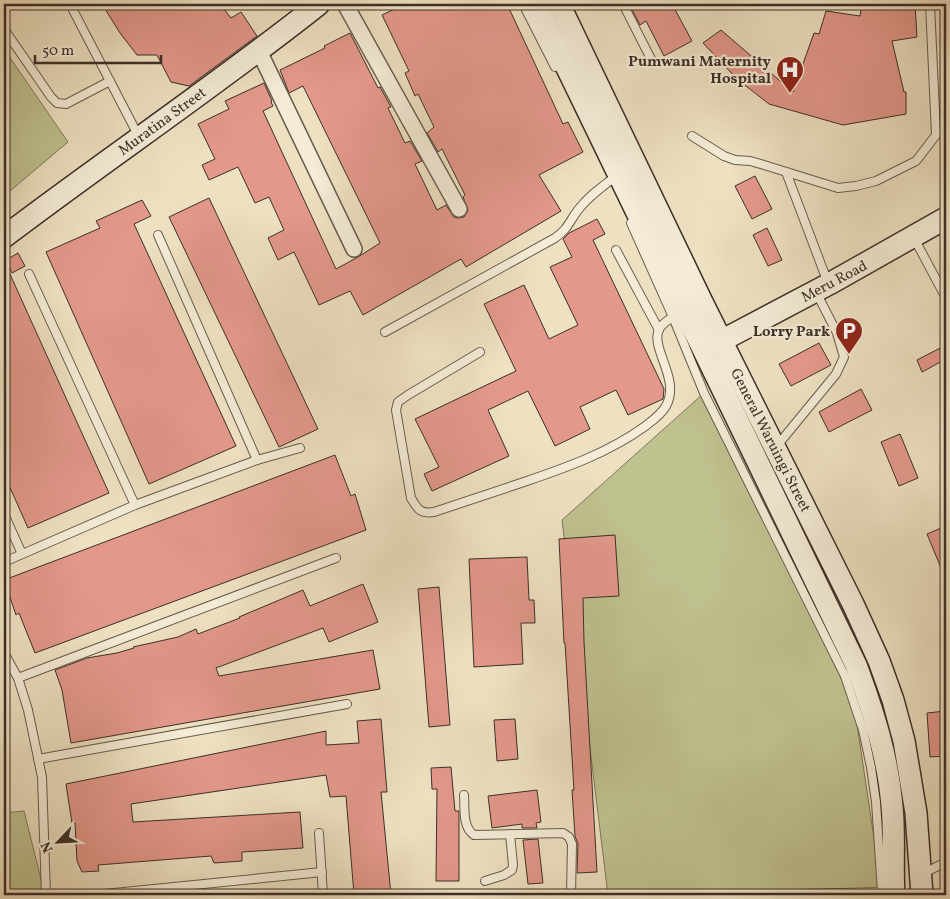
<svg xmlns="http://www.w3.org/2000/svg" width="950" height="899" viewBox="0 0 950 899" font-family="Vollkorn,serif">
	<rect width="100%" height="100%" fill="#eee1c2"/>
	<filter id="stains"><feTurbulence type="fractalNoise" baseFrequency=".004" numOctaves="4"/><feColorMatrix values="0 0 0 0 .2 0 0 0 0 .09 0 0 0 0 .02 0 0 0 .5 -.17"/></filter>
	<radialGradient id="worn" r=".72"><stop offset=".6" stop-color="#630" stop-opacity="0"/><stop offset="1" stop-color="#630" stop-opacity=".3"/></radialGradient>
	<!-- green -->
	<g fill="#bfc18f" stroke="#7e785c">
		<polygon points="4,49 68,142 4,196"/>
		<polygon points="704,393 854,704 882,892 749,895 608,895 562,520"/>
		<polygon points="24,811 45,895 4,895 4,813"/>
	</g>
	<!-- building -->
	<g fill="#e3988b" stroke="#3c2f28">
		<polygon points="102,4 220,4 231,18 241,12 257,36 189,86 171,82 157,55 137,55 120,33"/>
		<polygon points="405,4 507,4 563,124 568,122 583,152 539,175 561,211 466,267 461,259 363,315 350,291 319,305 294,252 278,260 268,238 284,230 269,197 255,203 238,167 209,180 202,165 215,159 198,124 229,109 225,101 264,83 272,101 271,102 273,106 263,111 336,269 358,257 380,243 303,86 289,93 280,70 325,48 324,46 350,33 378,88 380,87 391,107 388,108 405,143 410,141 422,161 415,164 437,210 446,205 454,217 458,218 464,217 468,210 463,197 465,195 442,149 438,152 427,133 434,127 418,94 415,96 405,73 409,71 382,15"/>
		<polygon points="629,4 672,4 692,41 664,56 646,21 640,25"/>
		<polygon points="862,4 915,4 917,37 892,41 904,92 906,92 906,114 843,125 769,104 737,79 703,43 721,30 793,92 814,33 819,34 826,11 860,16"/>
		<polygon points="755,176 772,209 752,219 735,186"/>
		<polygon points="209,198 318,429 279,447 169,217"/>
		<polygon points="142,200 151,216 134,224 236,446 149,484 46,252 100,228 96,221"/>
		<polygon points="597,219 605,234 593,240 664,389 663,399 628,415 616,390 580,407 590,429 555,446 528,391 488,410 509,456 432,491 424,474 439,467 415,419 516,371 484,304 524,285 549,339 578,325 550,267 572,257 563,239 569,233"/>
		<polygon points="767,228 782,260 768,266 753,235"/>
		<polygon points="18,253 25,266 12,273 6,260"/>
		<polygon points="4,261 109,493 28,528 4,474"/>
		<polygon points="819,343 831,365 791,386 779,364"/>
		<polygon points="946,345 946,359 922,372 917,360"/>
		<polygon points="861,389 872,410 829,432 819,412"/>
		<polygon points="900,434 918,478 899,486 881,442"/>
		<polygon points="335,455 351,496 355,494 366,530 35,653 19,613 16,615 4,580"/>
		<polygon points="946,526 946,580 927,534"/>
		<polygon points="615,535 619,596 583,598 584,642 597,872 577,873 578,844 575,836 572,790 574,790 565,643 564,643 559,539"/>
		<polygon points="527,557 529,600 534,600 535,623 521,623 523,664 474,667 469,559"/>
		<polygon points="363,584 378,622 329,642 323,628 216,668 219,676 373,650 380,689 71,743 62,690 55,670 87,658 117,653 134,648 133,647 178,637 196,629 198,634 240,618 239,617 303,590 310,606"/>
		<polygon points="439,587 450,725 429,727 418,589"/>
		<polygon points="946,711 946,756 930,757 927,713"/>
		<polygon points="381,719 387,792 381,792 391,895 354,895 346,796 330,797 326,775 131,804 133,822 300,812 303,848 242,852 242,861 214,863 211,856 98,865 99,871 82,872 77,861 75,823 72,823 66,784 326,731 326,745 359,743 357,721"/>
		<polygon points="515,719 518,759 497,761 494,720"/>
		<polygon points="451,767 455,811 459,811 459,881 436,881 437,789 432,789 431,768"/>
		<polygon points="537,790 541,822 536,823 537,828 522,828 522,824 492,828 488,796"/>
		<polygon points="538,839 543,883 528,884 523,840"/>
	</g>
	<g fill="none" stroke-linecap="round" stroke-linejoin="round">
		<defs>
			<g id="lane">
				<polyline points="73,4 73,10 139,137"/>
				<polyline points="523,4 555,67"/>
				<polyline points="623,4 651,59"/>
				<polyline points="813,4 814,5"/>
				<polyline points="4,29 51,97 57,103 66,104 110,81"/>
				<polyline points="692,136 724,156 735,160 750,161 764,165 838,188 856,186 876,181 916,161 936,135 930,4"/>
				<polyline points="786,172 828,283"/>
				<polyline points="631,223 673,317 704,393 845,676 863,730 871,767 876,802 882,892"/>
				<polyline points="158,235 257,460"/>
				<polyline points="914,238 946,298"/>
				<polyline points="616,250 659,330"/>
				<polyline points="29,274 135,505"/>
				<path d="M385,332L555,238C568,229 569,222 578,210C587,198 599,189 611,180"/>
				<path d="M480,352L408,395L398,402L396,410L411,498C418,509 419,514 434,512C464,502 494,492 524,482C565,468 608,453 644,427C652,421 661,415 666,406C681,379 650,349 659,329C662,324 668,320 673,317"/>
				<polyline points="776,447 836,374 844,357 837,333 816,292"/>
				<polyline points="4,514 22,554"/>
				<polyline points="4,562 135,505 257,460 300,448"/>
				<polyline points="4,653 18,678 28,710 42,777 46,895"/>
				<polyline points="18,678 336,558"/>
				<polyline points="38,759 347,704"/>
				<path d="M464,795C465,808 462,827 474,835L563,833L569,837L572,844L571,895"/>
				<polyline points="319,833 323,895"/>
				<polyline points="922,874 946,862"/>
				<polyline points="485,881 504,875 512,870 513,865 510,834"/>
				<polyline points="94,895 322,872"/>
				<polyline points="749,895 885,892"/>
			</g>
			<g id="street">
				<polyline points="345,4 459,209"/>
				<polyline points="259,51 354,249"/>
			</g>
			<g id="secondary">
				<path d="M536,4L856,665C873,711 888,757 892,806C895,836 892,866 894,895"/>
				<polyline points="559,4 702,302 853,604 879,661 893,700 904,741 916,813 922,895"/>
				<path d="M4,237C108,158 217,85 319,4"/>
				<polyline points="721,341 829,284 946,218"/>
			</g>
		</defs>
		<!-- lane casing -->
		<use href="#lane" stroke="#685c4e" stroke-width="10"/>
		<!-- street casing -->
		<use href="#street" stroke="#685c4e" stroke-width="18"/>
		<!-- secondary casing -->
		<use href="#secondary" stroke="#3c2f28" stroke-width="24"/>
		<!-- lane -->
		<use href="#lane" stroke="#f4ecd7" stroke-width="8"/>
		<!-- street -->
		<use href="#street" stroke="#f4ecd7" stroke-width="15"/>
		<!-- secondary -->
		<use href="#secondary" stroke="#f4ecd7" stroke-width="21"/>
	</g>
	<!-- icons -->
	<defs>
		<symbol id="hospital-pin" viewBox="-11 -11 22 30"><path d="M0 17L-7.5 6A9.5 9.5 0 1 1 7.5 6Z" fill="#8f2418" stroke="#f4ecd7"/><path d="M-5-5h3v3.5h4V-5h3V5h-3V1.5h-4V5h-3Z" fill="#fff"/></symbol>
		<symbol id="parking-pin" viewBox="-11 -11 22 30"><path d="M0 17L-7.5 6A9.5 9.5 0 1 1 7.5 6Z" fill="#8f2418" stroke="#f4ecd7"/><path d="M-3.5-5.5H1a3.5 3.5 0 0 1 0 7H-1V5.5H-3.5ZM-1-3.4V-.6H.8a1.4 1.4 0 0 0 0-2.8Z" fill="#fff"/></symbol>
	</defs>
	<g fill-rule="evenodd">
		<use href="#hospital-pin" x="774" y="54" width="32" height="43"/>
		<use href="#parking-pin" x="833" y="315" width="32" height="43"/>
	</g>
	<g text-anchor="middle" stroke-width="4.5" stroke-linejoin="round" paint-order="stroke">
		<!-- poi labels -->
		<g font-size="15" font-weight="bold" fill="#3c2f28" stroke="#f4ecd7" text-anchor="end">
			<text x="771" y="66">Pumwani Maternity<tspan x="771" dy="17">Hospital</tspan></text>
			<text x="830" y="336">Lorry Park</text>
		</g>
		<!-- street labels -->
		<g font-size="15" fill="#3c2f28" stroke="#f4ecd7">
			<text transform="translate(162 121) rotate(-36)" y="5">Muratina Street</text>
			<text transform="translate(834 281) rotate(-28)" y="5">Meru Road</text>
			<text transform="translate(771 440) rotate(63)" y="5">General Waruingi Street</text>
		</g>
	</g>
	<!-- margin -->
	<rect width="950" height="899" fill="none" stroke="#eee1c2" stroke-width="20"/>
	<rect x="5" y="5" width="940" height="889" fill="none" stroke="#3c2f28" stroke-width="2.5"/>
	<rect x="10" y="10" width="930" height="879" fill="none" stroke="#3c2f28"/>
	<!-- north arrow -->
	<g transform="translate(58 842) rotate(245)" stroke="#f4ecd7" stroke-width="4" paint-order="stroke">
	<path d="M0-4L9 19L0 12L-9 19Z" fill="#3c2f28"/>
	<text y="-8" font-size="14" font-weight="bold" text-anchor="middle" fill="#3c2f28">N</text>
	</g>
	<!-- scale -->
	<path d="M35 55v8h126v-8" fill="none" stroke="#3c2f28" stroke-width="2.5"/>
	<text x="42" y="55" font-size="15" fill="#3c2f28" stroke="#f4ecd7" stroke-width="4" paint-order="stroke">50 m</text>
	<rect width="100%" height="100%" filter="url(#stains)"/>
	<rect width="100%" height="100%" fill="url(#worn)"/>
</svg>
